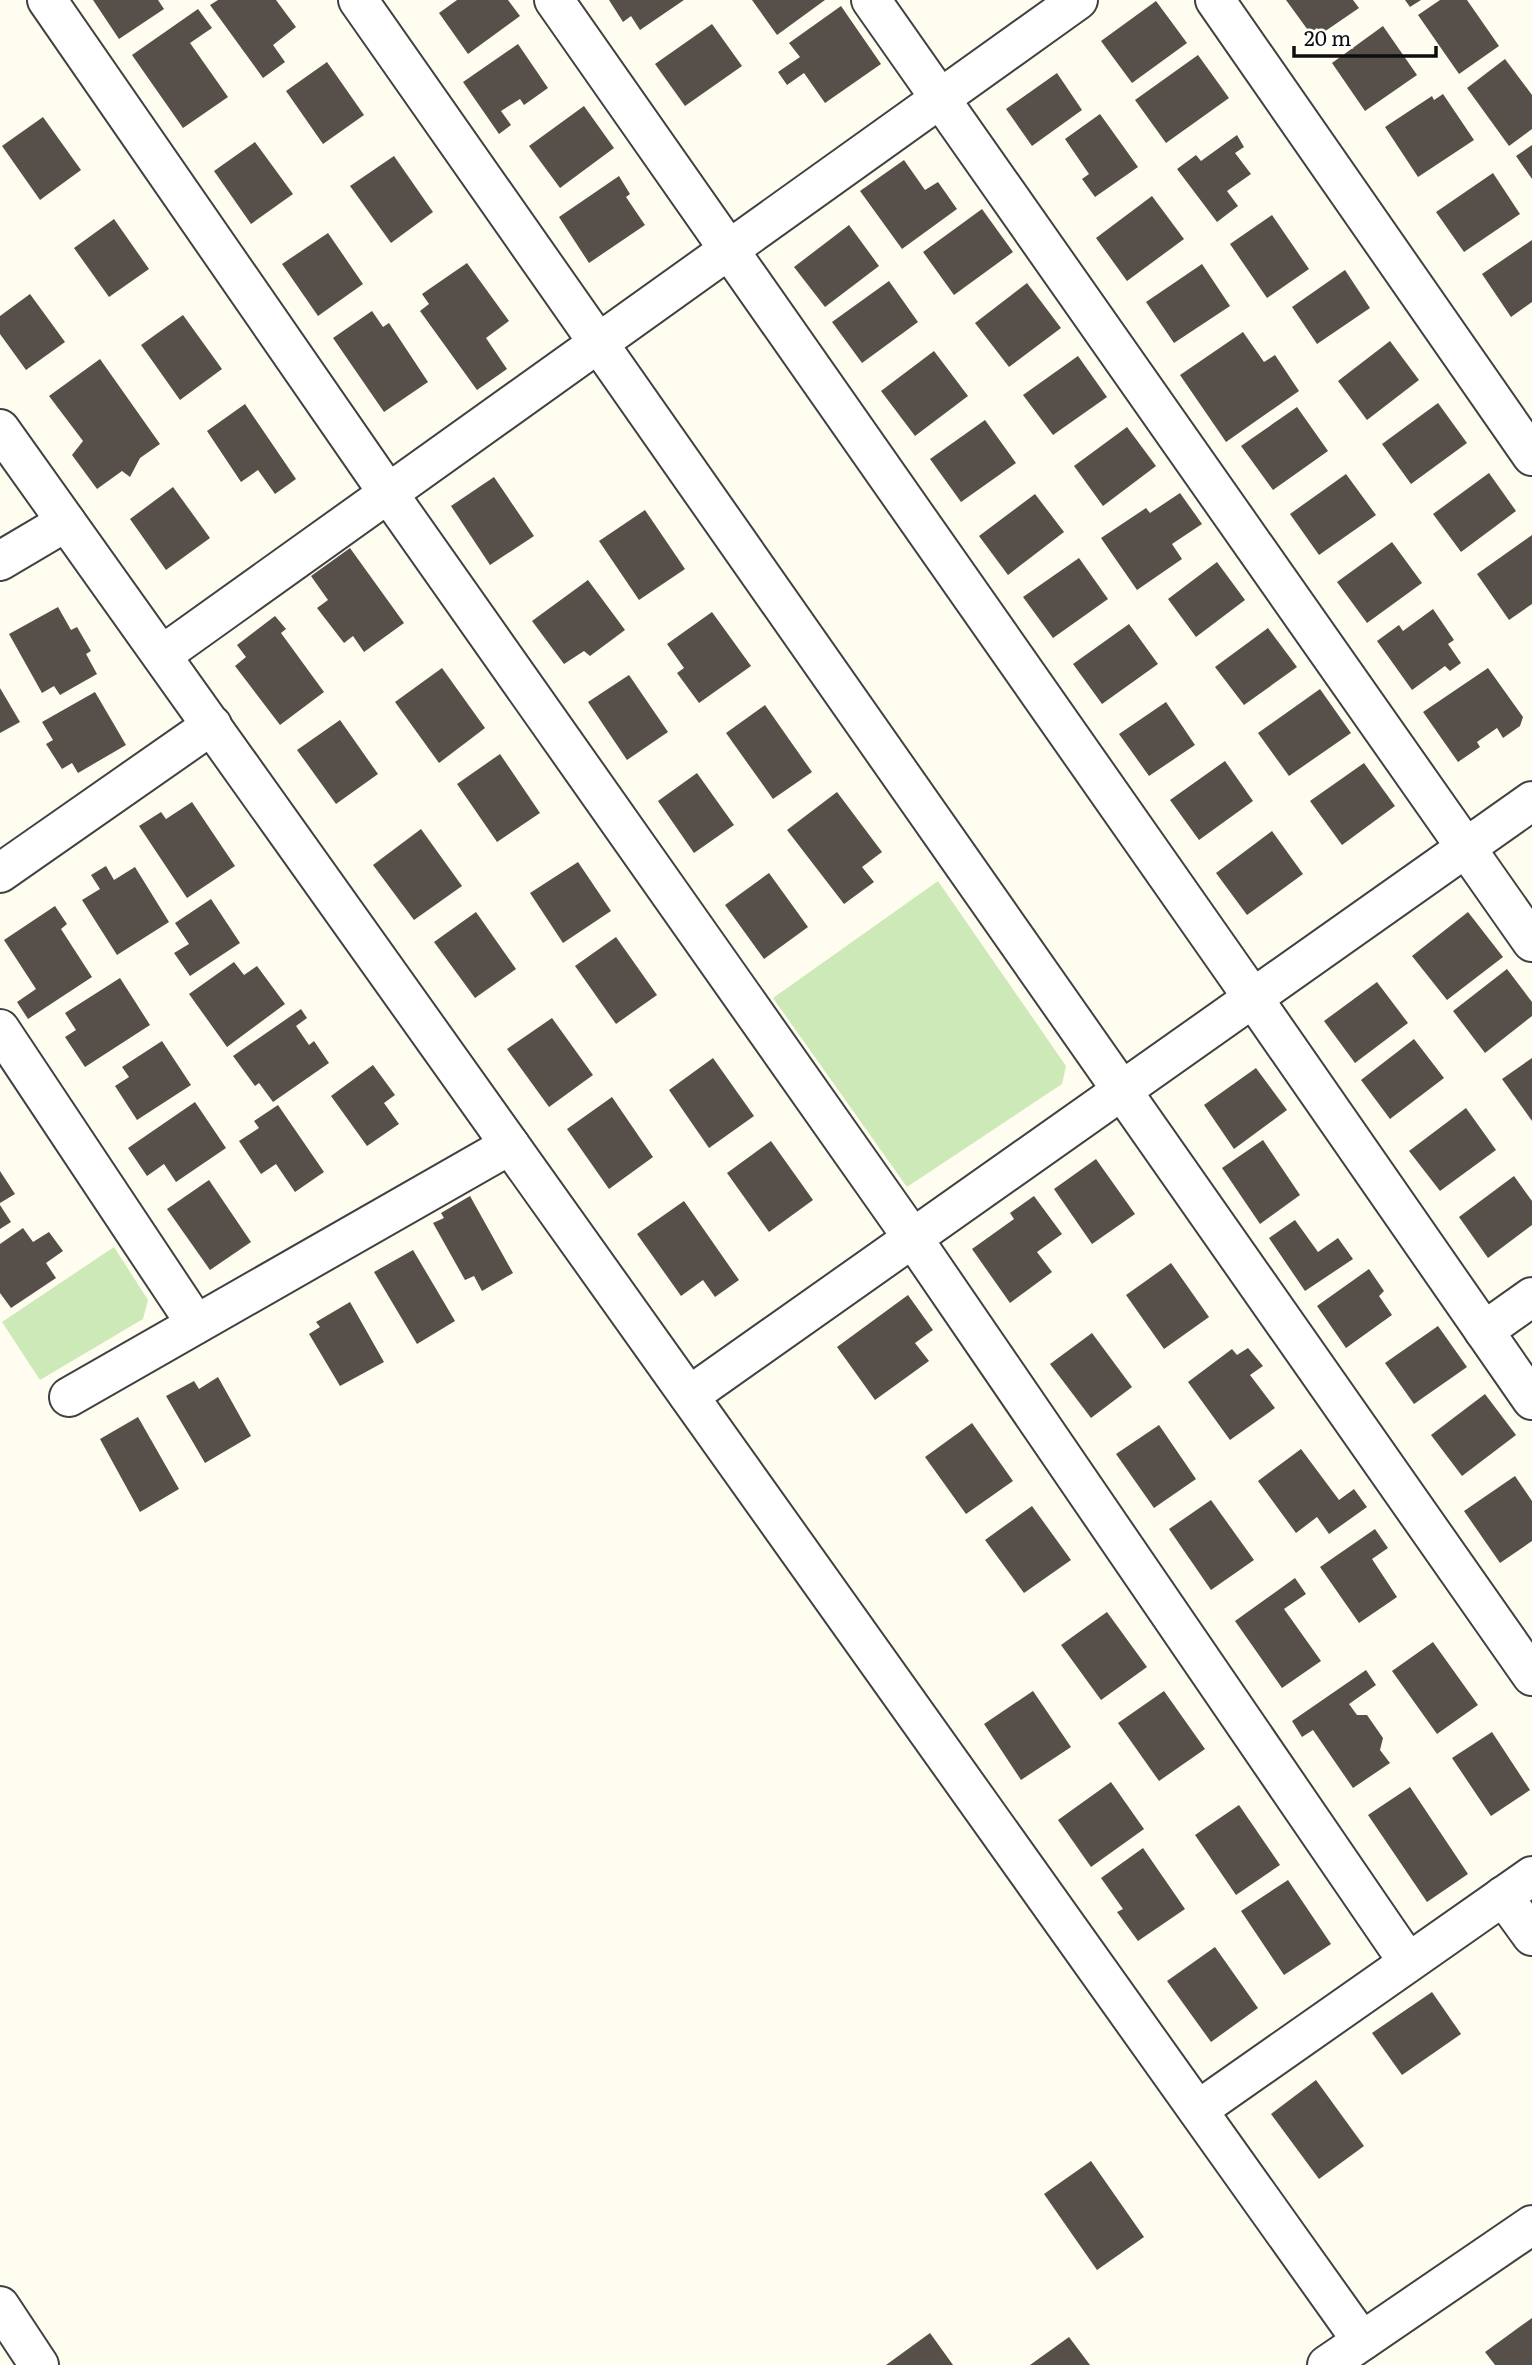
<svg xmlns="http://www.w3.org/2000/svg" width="1532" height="2365" viewBox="0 0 1532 2365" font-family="Literata,serif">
	<rect width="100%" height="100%" fill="#fffdef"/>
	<!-- green -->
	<g fill="#cde9b8">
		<polygon points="938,881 1066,1066 1062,1084 907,1187 773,998"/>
		<polygon points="114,1247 148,1300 143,1319 40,1380 2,1322"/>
	</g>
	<!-- building -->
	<g fill="#57504a">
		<polygon points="93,0 158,0 164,9 119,39"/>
		<polygon points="218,0 276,0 296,27 273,45 285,62 263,78 210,5"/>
		<polygon points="457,0 508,0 520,16 468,54 439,13"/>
		<polygon points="609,0 684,0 640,30 631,16 623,22"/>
		<polygon points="752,0 825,0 777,35"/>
		<polygon points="1286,0 1353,0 1359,8 1321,34 1317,28 1310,33"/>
		<polygon points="1405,0 1421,0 1410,7"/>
		<polygon points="1440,0 1467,0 1499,46 1459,74 1418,15"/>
		<polygon points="1156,1 1187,43 1132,83 1101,41"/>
		<polygon points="841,6 881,64 825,103 804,73 787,85 778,72 800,57 789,43"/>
		<polygon points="198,9 212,28 190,43 228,97 183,128 132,55"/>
		<polygon points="712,24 742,66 685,106 655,64"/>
		<polygon points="1383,26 1417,75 1365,111 1332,63"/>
		<polygon points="518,44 548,88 524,105 520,99 501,111 511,125 499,134 463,82"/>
		<polygon points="1198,55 1229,98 1166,143 1135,100"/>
		<polygon points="1505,59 1532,95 1532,129 1509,146 1467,88"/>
		<polygon points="327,62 364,115 323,144 286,91"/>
		<polygon points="1057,73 1082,110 1032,146 1006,109"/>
		<polygon points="1443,94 1474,140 1418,177 1385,127 1432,96 1434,100"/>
		<polygon points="584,106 614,148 560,188 529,146"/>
		<polygon points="1100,114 1138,167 1095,197 1082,179 1089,174 1065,139"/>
		<polygon points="43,117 81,170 40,200 2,146"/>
		<polygon points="1237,135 1244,147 1235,153 1251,174 1227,191 1238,206 1217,222 1177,169 1196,155 1201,161"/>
		<polygon points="255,142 293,194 251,224 214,171"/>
		<polygon points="1532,145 1532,179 1516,156"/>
		<polygon points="394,156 433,212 391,243 350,186"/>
		<polygon points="904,160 925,190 938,182 957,209 902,249 860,191"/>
		<polygon points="1493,173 1520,214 1464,252 1436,212"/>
		<polygon points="619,176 630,194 626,197 645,225 589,263 559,217"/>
		<polygon points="1152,196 1184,239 1127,281 1096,238"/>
		<polygon points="982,209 1013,252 954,295 923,252"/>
		<polygon points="1272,215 1309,269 1267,298 1230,244"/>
		<polygon points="114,219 149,269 109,297 74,248"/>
		<polygon points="849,225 879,266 825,307 794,267"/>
		<polygon points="328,233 363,284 318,316 282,264"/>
		<polygon points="1532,240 1532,302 1511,317 1482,274"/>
		<polygon points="467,263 509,321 486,338 507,369 477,390 420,311 429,304 422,294"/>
		<polygon points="1202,264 1230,306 1174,343 1146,302"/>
		<polygon points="1345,270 1370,308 1317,344 1292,307"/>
		<polygon points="889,281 918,322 862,363 832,322"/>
		<polygon points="1027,283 1061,328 1009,367 975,323"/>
		<polygon points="30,294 65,342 26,370 0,334 0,316"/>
		<polygon points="372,311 383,327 389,323 428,382 384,412 333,338"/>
		<polygon points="183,315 222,369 180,400 141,345"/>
		<polygon points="1243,332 1264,362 1275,355 1299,391 1226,442 1180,375"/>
		<polygon points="1390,341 1419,380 1367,420 1338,381"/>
		<polygon points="934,351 968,396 915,436 881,391"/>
		<polygon points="1078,356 1107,397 1053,435 1023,395"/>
		<polygon points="100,359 160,444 140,458 130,477 122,471 97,489 72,455 83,441 49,396"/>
		<polygon points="1438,403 1467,443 1411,484 1382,444"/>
		<polygon points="245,404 296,479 275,494 258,470 241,482 207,431"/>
		<polygon points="1297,407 1328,451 1273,490 1241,446"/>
		<polygon points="985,420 1016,463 961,502 930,459"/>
		<polygon points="1127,427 1156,466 1103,506 1074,466"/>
		<polygon points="1489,473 1516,511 1461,552 1433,514"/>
		<polygon points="1346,474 1376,515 1319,555 1290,514"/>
		<polygon points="494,477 534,536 490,565 451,506"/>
		<polygon points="173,487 210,538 166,570 130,519"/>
		<polygon points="1180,493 1202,524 1172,544 1182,559 1137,590 1101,538 1146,508 1150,513"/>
		<polygon points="1035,494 1064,532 1008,575 979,536"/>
		<polygon points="645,510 685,569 639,600 599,541"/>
		<polygon points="1532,535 1532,604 1509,620 1477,574"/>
		<polygon points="1392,542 1422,583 1367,623 1337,582"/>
		<polygon points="350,548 404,623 364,652 353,636 344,643 317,608 328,600 311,576"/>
		<polygon points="1079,558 1108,599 1053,638 1023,597"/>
		<polygon points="1217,562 1245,600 1196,637 1168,599"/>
		<polygon points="588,580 625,630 590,656 584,651 564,664 532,621"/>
		<polygon points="58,607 71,630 77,627 91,651 86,654 97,674 60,695 54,686 42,693 9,634"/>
		<polygon points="1433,609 1454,640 1448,644 1461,663 1450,671 1445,666 1412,690 1377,641 1399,625 1403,631"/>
		<polygon points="712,612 751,666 699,703 677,673 684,668 667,644"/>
		<polygon points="275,616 286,629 281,633 324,692 280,725 235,666 246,657 237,645"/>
		<polygon points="1129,624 1158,664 1102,704 1073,664"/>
		<polygon points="1268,628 1297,667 1244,705 1215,667"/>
		<polygon points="442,668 485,728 439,763 395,702"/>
		<polygon points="1488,668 1523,717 1520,726 1503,738 1497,728 1477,742 1480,747 1458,762 1423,712"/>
		<polygon points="629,675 668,732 627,760 588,702"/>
		<polygon points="0,688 20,722 0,733"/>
		<polygon points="1320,689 1351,733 1289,776 1258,733"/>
		<polygon points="95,692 126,745 78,773 72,763 62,769 46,744 53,740 42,722"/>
		<polygon points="1166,702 1195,745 1149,776 1119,734"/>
		<polygon points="765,705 812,772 773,799 726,733"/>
		<polygon points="340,720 378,774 336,804 297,750"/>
		<polygon points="500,754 540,813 497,842 457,784"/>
		<polygon points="1225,761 1253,801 1199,840 1170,800"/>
		<polygon points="1364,763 1395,806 1342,845 1310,801"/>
		<polygon points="697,773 734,825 694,853 658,801"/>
		<polygon points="837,792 882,852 862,867 874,882 844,904 787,830"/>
		<polygon points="192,802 235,866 187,898 139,826 161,812 166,819"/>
		<polygon points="421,829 462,886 414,920 373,865"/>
		<polygon points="1272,831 1303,874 1247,915 1216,873"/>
		<polygon points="578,862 611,911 563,943 530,893"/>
		<polygon points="106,866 114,880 135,867 169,922 117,955 82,900 100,889 91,875"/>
		<polygon points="769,873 808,927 764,959 725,905"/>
		<polygon points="211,899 240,943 190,976 174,953 189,944 175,923"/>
		<polygon points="55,906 67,924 61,929 92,977 28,1019 17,1002 36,989 4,940"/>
		<polygon points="476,912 516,969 475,998 434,942"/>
		<polygon points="1468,912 1503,957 1447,1000 1412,956"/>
		<polygon points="616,937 657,995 616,1024 575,966"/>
		<polygon points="234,962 244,975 257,966 285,1004 227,1047 189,994"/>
		<polygon points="1507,969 1532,1002 1532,1016 1485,1053 1453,1011"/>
		<polygon points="120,978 150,1025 85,1067 65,1037 76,1030 65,1013"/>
		<polygon points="1377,982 1408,1023 1355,1063 1324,1021"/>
		<polygon points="301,1009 307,1018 296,1026 309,1045 314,1041 329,1063 273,1102 259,1083 255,1086 233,1056"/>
		<polygon points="552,1018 593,1075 549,1107 507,1049"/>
		<polygon points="1414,1039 1444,1078 1390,1119 1361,1080"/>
		<polygon points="162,1041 191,1085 137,1120 115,1086 129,1077 122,1067"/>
		<polygon points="713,1058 754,1116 709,1148 669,1090"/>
		<polygon points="1532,1058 1532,1121 1502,1079"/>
		<polygon points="373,1065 395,1095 384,1103 399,1124 367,1146 331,1096"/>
		<polygon points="1256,1068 1287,1110 1234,1149 1204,1105"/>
		<polygon points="612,1097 653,1157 609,1189 567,1129"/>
		<polygon points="195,1102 226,1148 176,1182 164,1164 147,1176 128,1148"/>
		<polygon points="278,1105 324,1172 295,1192 276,1164 261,1174 239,1141 259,1128 254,1121"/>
		<polygon points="1466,1108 1496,1150 1440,1191 1409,1151"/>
		<polygon points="1263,1140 1300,1195 1260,1224 1222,1168"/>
		<polygon points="771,1141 813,1200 769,1232 727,1173"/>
		<polygon points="1096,1159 1135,1214 1092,1244 1054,1189"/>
		<polygon points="0,1171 15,1194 0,1203"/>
		<polygon points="1514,1176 1532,1201 1532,1225 1488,1258 1459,1217"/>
		<polygon points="209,1180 251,1242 210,1270 167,1209"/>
		<polygon points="470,1196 513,1273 482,1291 474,1276 465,1280 433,1223 444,1218 441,1213"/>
		<polygon points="1034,1196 1062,1234 1037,1252 1052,1272 1010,1303 972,1249 1014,1219 1010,1213"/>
		<polygon points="684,1201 739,1280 715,1297 703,1280 681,1296 637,1234"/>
		<polygon points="0,1205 11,1222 0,1229"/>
		<polygon points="1295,1220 1318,1252 1338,1238 1353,1259 1305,1291 1269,1238"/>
		<polygon points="23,1228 33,1242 49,1232 63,1251 46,1263 56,1278 11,1308 0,1293 0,1244"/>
		<polygon points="413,1250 455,1321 417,1344 374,1272"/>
		<polygon points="1171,1263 1209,1317 1164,1349 1126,1295"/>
		<polygon points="1369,1269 1384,1291 1379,1296 1392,1315 1346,1348 1317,1306"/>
		<polygon points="908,1295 933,1330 915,1343 929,1361 875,1400 837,1347"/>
		<polygon points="350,1302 384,1362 340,1386 309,1334 320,1327 316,1322"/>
		<polygon points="1438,1326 1467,1367 1414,1404 1385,1363"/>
		<polygon points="1092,1333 1132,1387 1091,1418 1050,1364"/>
		<polygon points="1248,1348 1263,1366 1250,1375 1275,1408 1230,1440 1188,1382 1232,1349 1237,1355"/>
		<polygon points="218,1377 251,1436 205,1463 166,1396 194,1381 199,1389"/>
		<polygon points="1485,1394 1516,1435 1462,1476 1431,1435"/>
		<polygon points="138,1417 179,1489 140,1512 100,1439"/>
		<polygon points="972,1423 1013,1481 966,1514 925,1457"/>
		<polygon points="1159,1425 1196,1479 1154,1508 1116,1454"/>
		<polygon points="1301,1449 1339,1500 1354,1489 1367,1507 1329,1534 1317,1517 1296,1533 1258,1481"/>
		<polygon points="1515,1476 1532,1501 1532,1541 1500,1563 1464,1511"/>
		<polygon points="1211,1500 1254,1560 1211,1590 1169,1529"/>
		<polygon points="1032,1506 1071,1560 1024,1593 985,1540"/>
		<polygon points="1375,1529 1388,1548 1372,1559 1397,1597 1359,1623 1320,1567"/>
		<polygon points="1295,1578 1306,1594 1284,1609 1321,1661 1282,1688 1235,1621"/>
		<polygon points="1107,1612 1147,1667 1101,1700 1061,1645"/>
		<polygon points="1433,1642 1478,1705 1437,1734 1392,1671"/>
		<polygon points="1366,1670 1376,1685 1349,1704 1357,1715 1367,1715 1383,1738 1380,1750 1390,1763 1353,1788 1313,1730 1302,1737 1292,1721"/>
		<polygon points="1033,1691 1071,1747 1021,1780 984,1724"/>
		<polygon points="1164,1691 1205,1749 1159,1781 1118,1723"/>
		<polygon points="1492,1732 1530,1790 1491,1816 1452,1758"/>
		<polygon points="1111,1782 1144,1829 1091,1867 1058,1820"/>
		<polygon points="1410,1787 1468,1874 1427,1902 1368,1815"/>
		<polygon points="1239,1805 1280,1865 1236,1895 1195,1835"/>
		<polygon points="1143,1848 1185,1909 1138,1941 1117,1912 1123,1909 1101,1878"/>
		<polygon points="1288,1880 1331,1944 1284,1975 1241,1911"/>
		<polygon points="1215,1947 1258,2008 1211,2042 1167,1981"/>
		<polygon points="1432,1992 1461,2034 1402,2075 1372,2033"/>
		<polygon points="1316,2080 1364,2146 1319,2179 1271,2114"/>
		<polygon points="1091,2161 1144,2237 1097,2270 1044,2194"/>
		<polygon points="1532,2318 1532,2365 1495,2365 1485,2352"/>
		<polygon points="930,2333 953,2365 886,2365"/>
		<polygon points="1069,2337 1090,2365 1030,2365"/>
	</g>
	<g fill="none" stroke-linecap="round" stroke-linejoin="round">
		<defs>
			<g id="minor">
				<polyline points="47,0 388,493 912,1237 1408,1962"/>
				<polyline points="358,0 1532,1676"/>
				<polyline points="554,0 1253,998 1532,1400"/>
				<polyline points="871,0 1532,942"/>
				<polyline points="1215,0 1532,456"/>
				<polyline points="0,429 1362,2341"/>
				<polyline points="0,561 66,522"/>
				<polyline points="162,655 1078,0"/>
				<polyline points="0,873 212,725"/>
				<polyline points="0,1029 196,1324"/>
				<polyline points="1484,1331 1532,1297"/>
				<polyline points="689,1396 1532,801"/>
				<polyline points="69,1397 510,1145"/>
				<polyline points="1503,1896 1532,1936"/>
				<polyline points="1198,2110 1532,1876"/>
				<polyline points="0,2306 39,2365"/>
				<polyline points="1327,2365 1532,2225"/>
			</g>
		</defs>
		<!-- minor casing -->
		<use href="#minor" stroke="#414141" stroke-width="42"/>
		<!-- minor -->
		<use href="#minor" stroke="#fff" stroke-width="38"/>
	</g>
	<!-- scale -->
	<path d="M1294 46v10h142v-10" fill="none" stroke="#0e0e0e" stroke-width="3.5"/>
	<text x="1304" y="46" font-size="21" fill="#0e0e0e" stroke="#ffffff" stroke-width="5" paint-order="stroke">20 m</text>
</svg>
